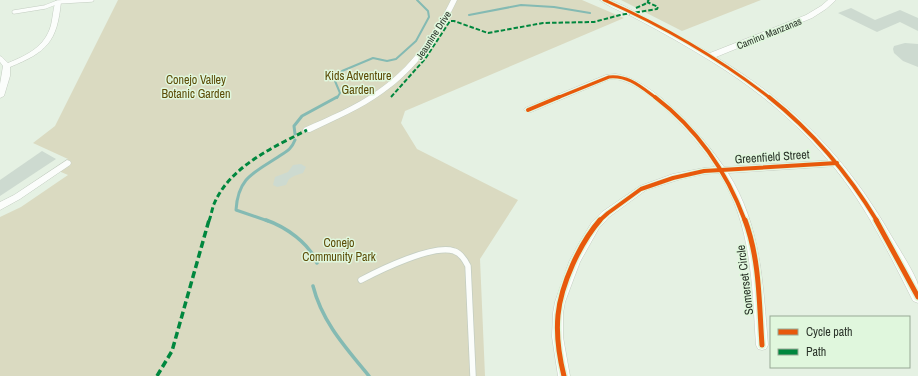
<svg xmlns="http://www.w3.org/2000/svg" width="918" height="376" viewBox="0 0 918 376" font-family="'Archivo Narrow',sans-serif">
	<rect width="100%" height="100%" fill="#e5f1e3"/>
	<!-- green -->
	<g fill="#dadac1">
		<polygon points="118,0 582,0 624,18 405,111 401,123 417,149 518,200 480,259 485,376 0,376 0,217 21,207 68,175 54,169 68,159 33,143 55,126"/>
		<polygon points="621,0 761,0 682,31"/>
	</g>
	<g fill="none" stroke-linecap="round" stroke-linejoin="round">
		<!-- stream-far2 -->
		<g stroke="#84bab3" stroke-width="2">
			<polyline points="469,15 521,5 554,7 590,13"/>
			<polyline points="337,98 340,93 335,81 342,71 373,58 387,61 396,59 416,41 429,17 428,11 417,0"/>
		</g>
		<!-- stream-far1 -->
		<g stroke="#84bab3" stroke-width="3">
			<polyline points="295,134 294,126 302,116 337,97"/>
			<path d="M268,221L236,210C238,178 253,173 278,157C287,151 291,150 295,140"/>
		</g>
		<!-- stream -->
		<g stroke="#84bab3" stroke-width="3.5">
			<path d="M266,220C286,227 309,243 317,263"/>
			<path d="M313,286C322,322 346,348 369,376"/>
		</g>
	</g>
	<!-- building -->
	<g fill="#cddad0">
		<polygon points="851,8 875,20 900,10 918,18 918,31 900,22 877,32 838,13"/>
		<polygon points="905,43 918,44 918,67 903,61 894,53 893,49 894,46"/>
		<polygon points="42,151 56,159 0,196 0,180"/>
		<polygon points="301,164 306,167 303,173 294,176 289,179 286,185 277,187 273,185 275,177 288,172 293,165"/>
	</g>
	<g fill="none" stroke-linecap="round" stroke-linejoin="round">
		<defs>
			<polyline id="service-far1" points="14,12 45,7 58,2 92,0"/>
			<path id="service" d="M361,280C380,270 433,244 454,251C461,253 465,260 468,266L473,376"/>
			<g id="minor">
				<path d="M451,0H457C440,36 416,70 383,93C361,109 335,120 310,132H304L303,130L304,128C329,117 355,106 378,90C410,68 434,35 451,0Z"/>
				<path d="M56,1L61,2C57,42 47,52 10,67V76L4,96L0,98V84L3,66L0,62V56L2,57L8,63C27,55 45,47 51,25C53,17 53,8 56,1Z"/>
				<path d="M616,74C654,80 703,136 724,167L837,160L841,163L837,166L728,173C761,225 763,285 768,345L766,349L762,350L758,349L756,345C752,286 752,225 719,173L704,174L681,179L646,190L609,217L599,228L580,262L565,302L563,313V337L570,376H558L552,337L553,313L555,302L569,262L578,245L592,222L602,212L640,186L673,174L704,168L715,167C699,141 643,76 610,79L531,112H528L524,110L525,108L606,75Z"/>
				<polygon points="67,160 70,161 71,163 70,165 20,199 0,210 0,202 14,195"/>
			</g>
			<path id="tertiary" d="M600,0H610L624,6L710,53L806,15L821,6L828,0H836L826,9L812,18L716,57C795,105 846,157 892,237C898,247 916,275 918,285C918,290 918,297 918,303L913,301C890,255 866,206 833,166C800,125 759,91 714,63C688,47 662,32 635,18C626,13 608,7 600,0Z"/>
		</defs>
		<!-- service-far1 casing -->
		<use href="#service-far1" stroke="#c3cdc1" stroke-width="4.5"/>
		<!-- service casing -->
		<use href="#service" stroke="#c3cdc1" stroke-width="7"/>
		<!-- minor casing -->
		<use href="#minor" stroke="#c3cdc1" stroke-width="1"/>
		<!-- tertiary casing -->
		<use href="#tertiary" stroke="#c3cdc1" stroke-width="1"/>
		<!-- service-far1 -->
		<use href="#service-far1" stroke="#fbfdfb" stroke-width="3.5"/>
		<!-- service -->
		<use href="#service" stroke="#fbfdfb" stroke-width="5.5"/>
		<!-- minor -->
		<use href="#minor" fill="#fbfdfb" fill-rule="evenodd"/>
		<!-- tertiary -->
		<use href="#tertiary" fill="#fbfdfb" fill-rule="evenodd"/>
		<!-- quiet-far2 -->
		<g stroke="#00873e" stroke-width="2" stroke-dasharray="4.5 2" stroke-linecap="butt">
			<polyline points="636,8 645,4 649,0"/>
			<polyline points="391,97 425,59 450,21 454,21 488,33 543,23 594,22 620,15 657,9 658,7 647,2"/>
		</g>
		<!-- quiet-far1 -->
		<path stroke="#00873e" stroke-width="3" stroke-dasharray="5.5 3" stroke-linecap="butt" d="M209,221C211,216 212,209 214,204C230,166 274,147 307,130"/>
		<!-- quiet -->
		<polyline stroke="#00873e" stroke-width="3.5" stroke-dasharray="7 3.5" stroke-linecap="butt" points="157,376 172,351 209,220"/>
		<defs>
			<g id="cycleway-far2">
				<path d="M604,0C661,25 721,60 770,98"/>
				<path d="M557,98L609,77C628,75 641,87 656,98"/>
			</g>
			<g id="cycleway-far1">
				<path d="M655,97C697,129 727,172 745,221"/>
				<path d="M769,97C813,132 848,173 877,221"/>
				<polyline points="528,110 559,97"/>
				<polyline points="599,221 608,213 641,189 673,178 704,171 837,163"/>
			</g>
			<g id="cycleway">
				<path d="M745,220C760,260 759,304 762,345"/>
				<polyline points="876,220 918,297"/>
				<path d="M564,376C559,356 556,336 558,315C561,284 580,243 600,220"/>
			</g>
		</defs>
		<!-- cycleway-far2 casing -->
		<use href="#cycleway-far2" stroke="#e0f7dd" stroke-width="5"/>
		<!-- cycleway-far1 casing -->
		<use href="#cycleway-far1" stroke="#e0f7dd" stroke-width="6"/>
		<!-- cycleway casing -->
		<use href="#cycleway" stroke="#e0f7dd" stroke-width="8"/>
		<!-- cycleway-far2 -->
		<use href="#cycleway-far2" stroke="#e8590c" stroke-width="3"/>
		<!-- cycleway-far1 -->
		<use href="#cycleway-far1" stroke="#e8590c" stroke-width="4"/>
		<!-- cycleway -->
		<use href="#cycleway" stroke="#e8590c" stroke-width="5"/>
	</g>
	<g text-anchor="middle" stroke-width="3" stroke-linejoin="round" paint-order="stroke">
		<!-- far-street labels -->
		<g font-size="10" fill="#2b342a" stroke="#e0f7dd">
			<text transform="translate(769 33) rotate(-22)" y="4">Camino Manzanas</text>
			<text transform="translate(433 35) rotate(-57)" y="4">Jeaunine Drive</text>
		</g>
		<!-- park labels -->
		<g font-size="12" fill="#5b4b06" stroke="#e0f7dd">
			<text x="358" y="80">Kids Adventure<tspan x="358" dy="14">Garden</tspan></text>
			<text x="196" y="84">Conejo Valley<tspan x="196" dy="14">Botanic Garden</tspan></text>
			<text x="339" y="247">Conejo<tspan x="339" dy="14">Community Park</tspan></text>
		</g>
		<!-- street labels -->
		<g font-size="12" fill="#2b342a" stroke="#e0f7dd">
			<text transform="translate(772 157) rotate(-4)" y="4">Greenfield Street</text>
			<text transform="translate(745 280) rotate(-97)" y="4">Somerset Circle</text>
		</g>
	</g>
	<!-- legend -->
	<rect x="770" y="316" width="140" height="52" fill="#e0f7dd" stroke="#98a995"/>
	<rect x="778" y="329" width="20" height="6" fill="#e8590c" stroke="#98a995"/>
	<text x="806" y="336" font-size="12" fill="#2b342a">Cycle path</text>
	<rect x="778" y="349" width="20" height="6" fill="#00873e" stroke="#98a995"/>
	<text x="806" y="356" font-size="12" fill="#2b342a">Path</text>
</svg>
